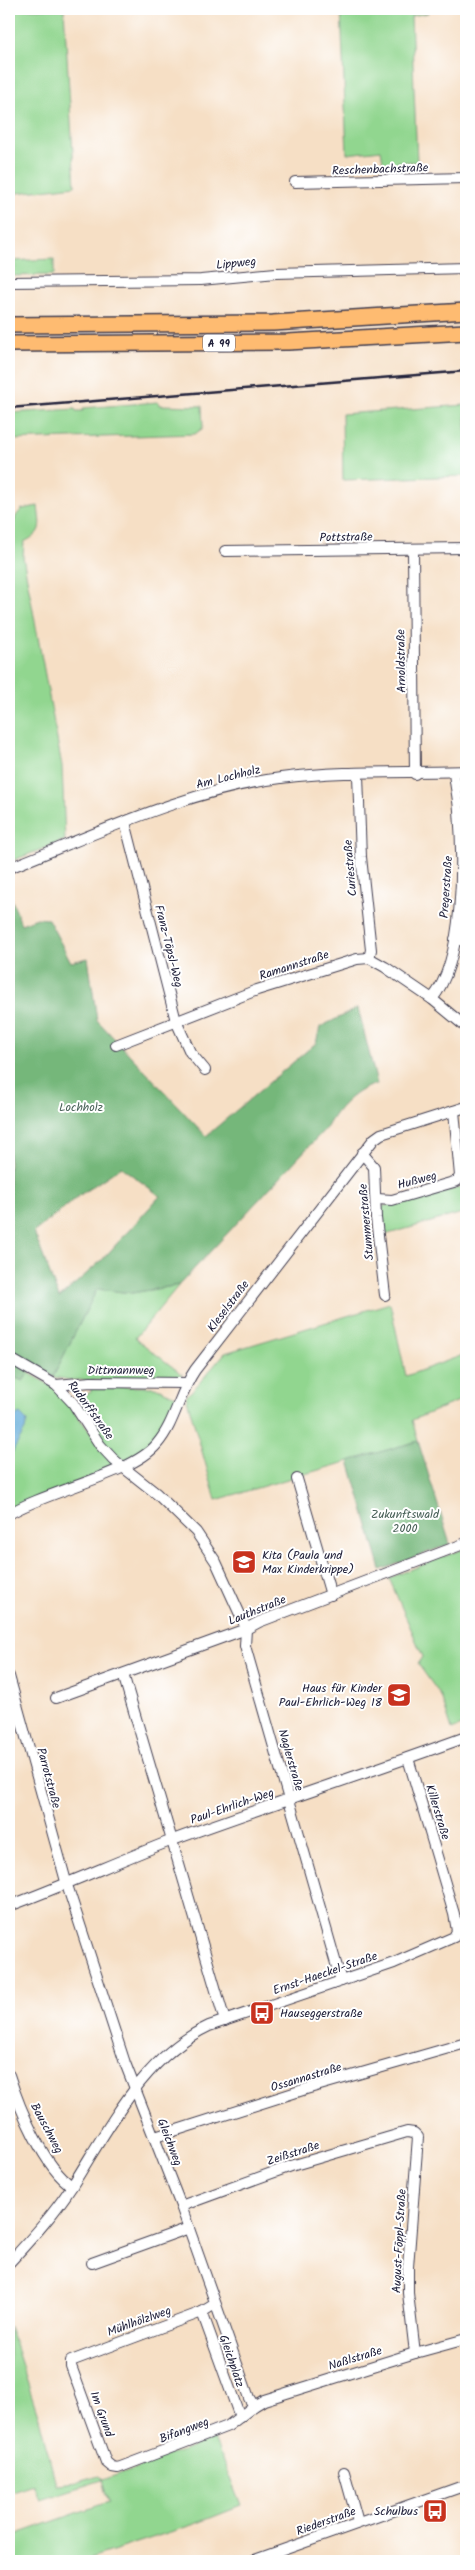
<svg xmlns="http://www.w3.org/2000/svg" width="475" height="2570" viewBox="0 0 475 2570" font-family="Kalam,sans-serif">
	<rect width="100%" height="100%" fill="#fff"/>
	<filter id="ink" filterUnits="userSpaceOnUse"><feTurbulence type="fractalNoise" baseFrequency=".02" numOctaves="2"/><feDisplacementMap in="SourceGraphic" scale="10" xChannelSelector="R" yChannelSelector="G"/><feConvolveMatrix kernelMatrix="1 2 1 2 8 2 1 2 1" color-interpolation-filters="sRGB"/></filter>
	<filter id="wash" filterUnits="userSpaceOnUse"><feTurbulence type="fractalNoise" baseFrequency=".0096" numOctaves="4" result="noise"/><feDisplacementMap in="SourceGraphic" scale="20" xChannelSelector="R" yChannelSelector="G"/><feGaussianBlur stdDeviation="1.12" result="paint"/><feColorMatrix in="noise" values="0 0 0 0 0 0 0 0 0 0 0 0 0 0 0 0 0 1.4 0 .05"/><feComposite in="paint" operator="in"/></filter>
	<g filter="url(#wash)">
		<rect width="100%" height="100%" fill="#f6dfc5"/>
		<!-- green -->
		<g fill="#91d68f" stroke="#5a7c65">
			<polygon points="9,9 64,9 75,186 9,194"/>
			<polygon points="341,9 428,9 428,13 411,16 417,162 397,162 396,167 383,162 381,150 347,154"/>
			<polygon points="54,259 54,275 9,276 9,261"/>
			<polygon points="158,402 159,405 202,406 203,428 195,434 9,440 9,413 75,409 76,411 83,411 83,408"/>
			<polygon points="466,405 466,476 343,480 342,414"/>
			<path d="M38,506C40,526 44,532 24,542L23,557L62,766L65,840L9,862V644L12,639L9,621V538L16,516L22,509Z"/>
			<polygon points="466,1186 466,1212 381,1236 380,1207"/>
			<polygon points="179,1285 135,1338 183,1375 177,1381 70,1380 53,1377 97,1289 132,1293"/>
			<polygon points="390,1303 406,1376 466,1354 466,1398 412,1420 418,1441 216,1500 186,1396 193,1390 225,1353"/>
			<polygon points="29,1373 55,1388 118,1466 9,1510 9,1375 23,1381"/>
			<path d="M91,1386L155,1387L176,1396C162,1434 159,1443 124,1465C106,1446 80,1423 82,1397L91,1392Z"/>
			<polygon points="466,1548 466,1724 452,1730 441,1696 418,1664 423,1657 389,1578"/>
			<polygon points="9,2326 39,2418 56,2484 78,2482 99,2476 103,2480 214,2439 241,2506 195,2524 81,2561 9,2561 9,2537 108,2502 102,2480 40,2500 33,2485 9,2493"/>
		</g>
		<!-- forest -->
		<g fill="#74b77a" stroke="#4b6c5a" fill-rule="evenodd">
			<path d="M9,892L21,924L37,918L48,919L71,962L88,958L97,1020L206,1136L316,1043L320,1027L358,1008L377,1084C355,1089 337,1108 327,1127L179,1285L132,1293L97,1289L53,1377L33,1367L23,1381L9,1375ZM121,1167L160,1196L102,1260L59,1298L34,1232L80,1195Z"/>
			<polygon points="418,1441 450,1544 381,1570 349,1461"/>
		</g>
		<!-- water -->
		<polygon fill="#60aad8" stroke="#41668a" points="20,1414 27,1421 25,1430 9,1458 9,1419"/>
	</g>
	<g filter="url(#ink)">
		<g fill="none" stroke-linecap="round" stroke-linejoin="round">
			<defs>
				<g id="minor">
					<polyline points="295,182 466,178"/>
					<polyline points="9,282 201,280 276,273 466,268"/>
					<polyline points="413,549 415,774"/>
					<polyline points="225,551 466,548"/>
					<polyline points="358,775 361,857 371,950 369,958"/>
					<polyline points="125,822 176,1021 190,1052 205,1070"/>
					<path d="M9,868C94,835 190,789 281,778C342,770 405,773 466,771"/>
					<polyline points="455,939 466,941"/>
					<path d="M432,999C465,960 463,859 459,810C458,797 455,785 454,772"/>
					<polyline points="116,1045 257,990 357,959 369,958 385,967 432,999 466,1027"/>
					<polyline points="362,1153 374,1167 376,1218 385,1295"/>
					<polyline points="377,1199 392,1200 457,1181 460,1176 454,1111"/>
					<polyline points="9,1358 56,1385 73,1403 100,1445 114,1460 157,1494 196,1532 216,1562 243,1621 246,1629 245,1646 341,1981"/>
					<polyline points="56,1385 91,1382 186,1383"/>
					<polyline points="297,1479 331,1595"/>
					<path d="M9,1514C46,1491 133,1474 157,1444C175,1423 179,1393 195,1370L374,1139L381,1134L466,1107"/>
					<polyline points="123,1674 225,2021"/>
					<polyline points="9,1676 67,1885 125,2063 181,2206 249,2398 254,2406"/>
					<polyline points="56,1698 246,1629 259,1622 466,1543"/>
					<path d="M9,1906C63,1886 116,1862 170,1841C268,1805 368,1773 466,1737"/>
					<polyline points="457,1925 466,1921"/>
					<path d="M9,2075C19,2107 44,2168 72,2186"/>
					<polyline points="155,2137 306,2089 466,2043"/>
					<polyline points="181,2206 291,2166 407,2132 414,2133 418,2137 408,2267 408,2293 415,2353"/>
					<path d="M9,2263C31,2239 54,2214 72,2186C109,2128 143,2057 209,2026L394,1963L454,1937L457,1931L454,1914L408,1758"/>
					<polyline points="92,2263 189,2228"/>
					<polyline points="215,2304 202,2312 71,2361 71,2366 106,2462 112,2467 118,2468 228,2426 254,2406 264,2400 415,2353 466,2339"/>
					<polyline points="202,2312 240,2417"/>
					<polyline points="344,2472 358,2522"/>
					<polyline points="252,2561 466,2485"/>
				</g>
				<g id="highway">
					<polyline points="9,325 273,323 466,311"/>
					<polyline points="9,344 288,342 466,332"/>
				</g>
			</defs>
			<!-- minor casing -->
			<use href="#minor" stroke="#423e50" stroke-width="12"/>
			<!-- highway casing -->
			<use href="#highway" stroke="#423e50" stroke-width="18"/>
			<!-- minor -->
			<use href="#minor" stroke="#fff" stroke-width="10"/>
			<!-- highway -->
			<use href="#highway" stroke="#febb71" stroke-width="15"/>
			<!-- rail -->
			<polyline stroke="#22223b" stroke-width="2.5" points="9,408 466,371"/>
		</g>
	</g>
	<!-- icons -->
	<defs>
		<symbol id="school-square" viewBox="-11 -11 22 22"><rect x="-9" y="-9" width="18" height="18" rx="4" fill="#c8321e" stroke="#fff"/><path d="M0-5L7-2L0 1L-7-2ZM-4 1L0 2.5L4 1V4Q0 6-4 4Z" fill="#fff"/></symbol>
		<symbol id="bus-square" viewBox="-11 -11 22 22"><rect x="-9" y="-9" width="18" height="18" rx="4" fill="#c8321e" stroke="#fff"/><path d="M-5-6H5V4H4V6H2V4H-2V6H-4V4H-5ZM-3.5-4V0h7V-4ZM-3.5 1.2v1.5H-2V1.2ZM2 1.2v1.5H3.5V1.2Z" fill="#fff"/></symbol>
	</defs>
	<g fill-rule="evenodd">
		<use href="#school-square" x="230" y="1548" width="28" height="28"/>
		<use href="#school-square" x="385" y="1681" width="28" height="28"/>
		<use href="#bus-square" x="248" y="1999" width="28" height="28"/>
		<use href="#bus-square" x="421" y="2497" width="28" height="28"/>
	</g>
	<g text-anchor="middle" stroke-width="4" stroke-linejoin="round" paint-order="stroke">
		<!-- shield labels -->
		<rect fill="#fff" stroke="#646476" stroke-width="1" x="203" y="334.5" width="32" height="17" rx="4"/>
		<g font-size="11" font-weight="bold" fill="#22223b">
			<text x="219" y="347">A 99</text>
		</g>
		<!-- street labels -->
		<g font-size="12" fill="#22223b" stroke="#fff">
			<text transform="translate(380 169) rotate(-2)" y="4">Reschenbachstraße</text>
			<text transform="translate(236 263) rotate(-6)" y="4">Lippweg</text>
			<text transform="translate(346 537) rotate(-1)" y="4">Pottstraße</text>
			<text transform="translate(401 661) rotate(-91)" y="4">Arnoldstraße</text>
			<text transform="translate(228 777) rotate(-14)" y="4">Am Lochholz</text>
			<text transform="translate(350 868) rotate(-95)" y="4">Curiestraße</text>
			<text transform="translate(446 887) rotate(-86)" y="4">Pregerstraße</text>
			<text transform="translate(169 946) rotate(76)" y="4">Franz-Töpsl-Weg</text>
			<text transform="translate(294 965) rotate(-18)" y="4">Ramannstraße</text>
			<text transform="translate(417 1180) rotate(-15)" y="4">Hußweg</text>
			<text transform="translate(366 1222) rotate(-95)" y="4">Stummerstraße</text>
			<text transform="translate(228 1306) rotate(-53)" y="4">Kleselstraße</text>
			<text x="121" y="1374">Dittmannweg</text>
			<text transform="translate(91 1410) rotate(54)" y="4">Rudorffstraße</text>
			<text transform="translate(257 1610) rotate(-22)" y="4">Lauthstraße</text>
			<text transform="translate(291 1760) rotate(74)" y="4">Naglerstraße</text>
			<text transform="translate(49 1778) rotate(75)" y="4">Parrotstraße</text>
			<text transform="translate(232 1806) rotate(-19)" y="4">Paul-Ehrlich-Weg</text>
			<text transform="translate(438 1812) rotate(73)" y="4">Killerstraße</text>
			<text transform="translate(325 1973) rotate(-19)" y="4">Ernst-Haeckel-Straße</text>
			<text transform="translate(306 2077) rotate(-17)" y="4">Ossannastraße</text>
			<text transform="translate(47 2128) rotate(62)" y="4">Bauschweg</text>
			<text transform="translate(170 2142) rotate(69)" y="4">Gleichweg</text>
			<text transform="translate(293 2153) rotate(-18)" y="4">Zeißstraße</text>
			<text transform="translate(399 2241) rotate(-87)" y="4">August-Föppl-Straße</text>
			<text transform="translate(139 2321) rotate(-20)" y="4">Mühlhölzlweg</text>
			<text transform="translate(355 2358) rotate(-17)" y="4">Naßlstraße</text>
			<text transform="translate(232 2361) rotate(71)" y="4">Gleichplatz</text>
			<text transform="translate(102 2414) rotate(70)" y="4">Im Grund</text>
			<text transform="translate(184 2430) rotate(-21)" y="4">Bifangweg</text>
			<text transform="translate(326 2521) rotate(-20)" y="4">Riederstraße</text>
		</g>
		<!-- park labels -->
		<g font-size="12" fill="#496158" stroke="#fff">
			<text x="81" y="1111">Lochholz</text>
			<text x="405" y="1518">Zukunftswald<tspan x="405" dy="14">2000</tspan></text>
		</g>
		<!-- poi labels -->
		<g font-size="12" fill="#22223b" stroke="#fff" text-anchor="start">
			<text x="262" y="1559">Kita (Paula und<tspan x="262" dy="14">Max Kinderkrippe)</tspan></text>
			<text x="382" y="1692" text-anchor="end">Haus für Kinder<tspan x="382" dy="14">Paul-Ehrlich-Weg 18</tspan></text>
			<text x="280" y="2017">Hauseggerstraße</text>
			<text x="418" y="2515" text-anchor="end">Schulbus</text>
		</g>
	</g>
	<!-- margin -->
	<rect width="475" height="2570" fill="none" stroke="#fff" stroke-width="30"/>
</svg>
